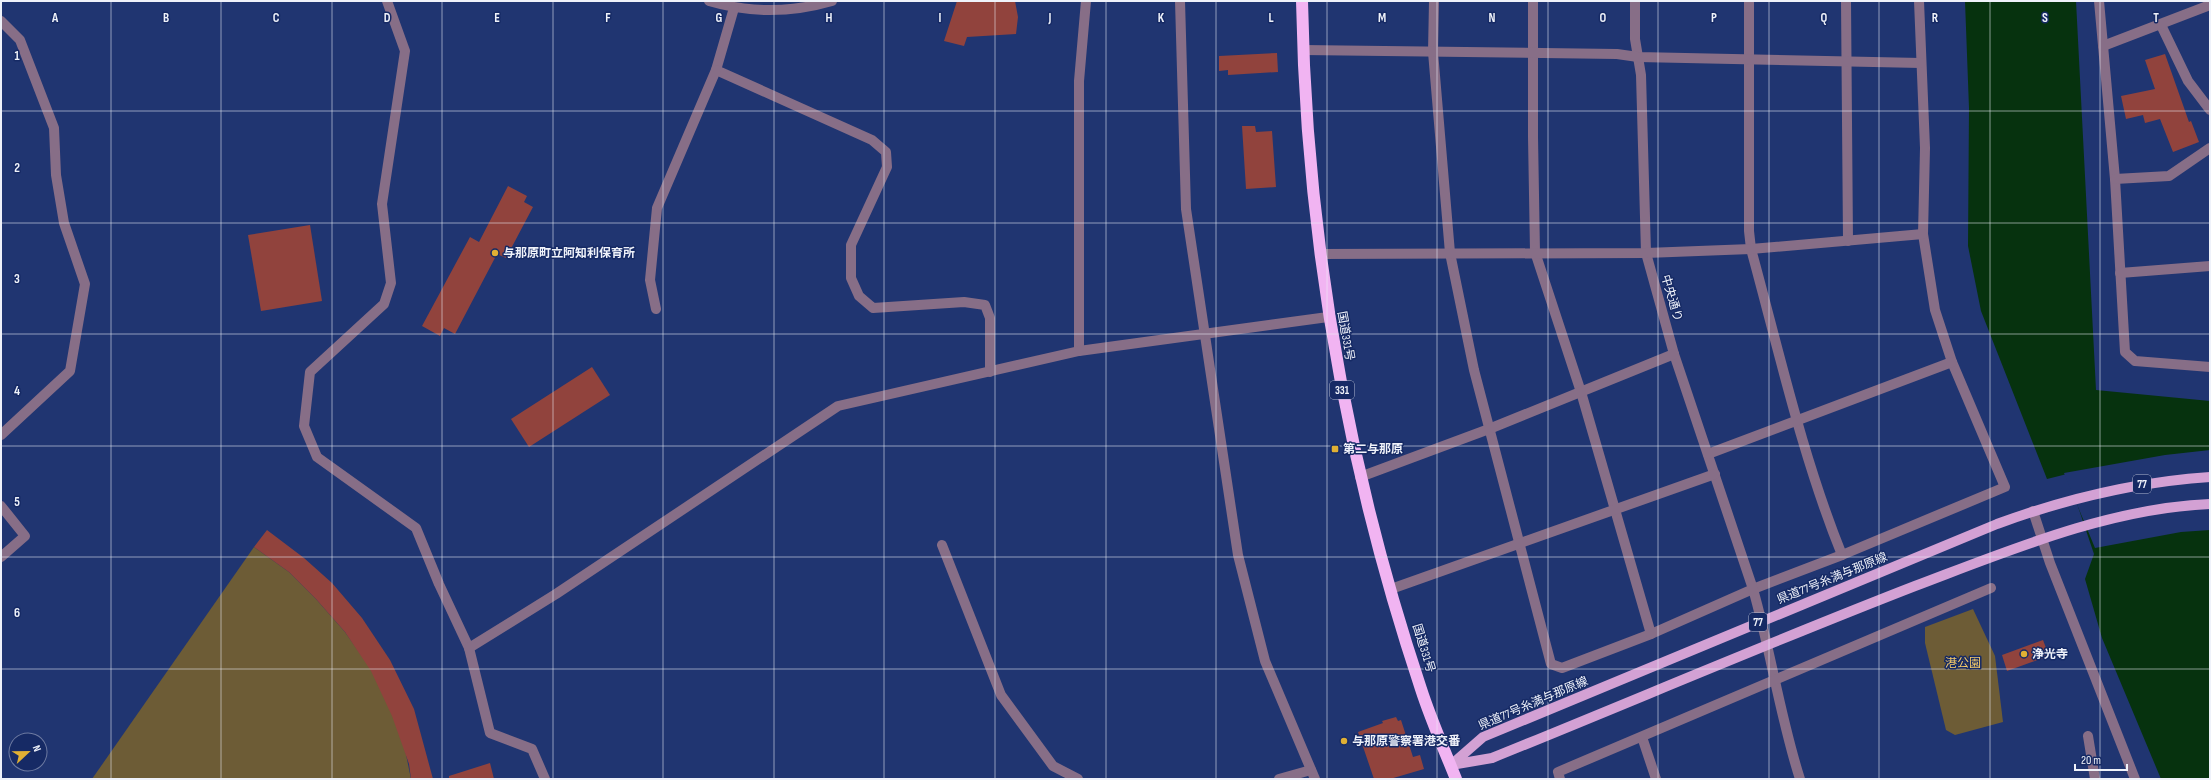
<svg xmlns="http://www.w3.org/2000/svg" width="2211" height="780" viewBox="0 0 2211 780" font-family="'Sofia Sans Condensed','Noto Sans JP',sans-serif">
	<rect width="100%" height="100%" fill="#203571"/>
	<!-- green -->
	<g fill="#6d5c36">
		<polygon points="254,547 289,572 316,599 345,632 396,705 411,779 92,779"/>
		<polygon points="1973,609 1995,656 2003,722 1955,735 1946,730 1925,643 1925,627"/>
	</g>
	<!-- water -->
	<polygon fill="#06320e" points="1965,1 2076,1 2096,390 2210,401 2210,779 2161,779 2102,638 2085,579 2094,554 2067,474 2047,479 1981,311 1968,246 1969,108"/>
	<!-- pier -->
	<polygon fill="#203571" points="2210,450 2210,530 2181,532 2095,548 2064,473 2165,455"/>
	<!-- building -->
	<g fill="#91433d">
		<polygon points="957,1 1015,1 1018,17 1016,34 967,37 964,46 944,41"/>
		<polygon points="1277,53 1278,72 1228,75 1228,70 1219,71 1219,56"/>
		<polygon points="2165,54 2189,122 2191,121 2199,142 2173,152 2160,119 2145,123 2143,115 2126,119 2121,96 2155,89 2145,60"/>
		<polygon points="1242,126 1255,126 1256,132 1272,131 1276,187 1246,189"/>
		<polygon points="508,186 527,196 524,202 533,207 506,258 497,254 455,334 444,328 440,336 422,326 470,237 479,242"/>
		<polygon points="310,225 322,301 261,311 248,235"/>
		<polygon points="592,367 610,395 529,447 511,419"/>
		<polygon points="267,530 304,558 332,583 362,618 390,660 414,709 433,779 411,779 409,764 392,716 371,671 345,632 316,599 289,572 254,547"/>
		<polygon points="2043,640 2049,656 2007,671 2002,655"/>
		<polygon points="1396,717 1398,721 1401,720 1413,757 1420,755 1424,769 1390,779 1374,779 1358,732 1383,723 1382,721"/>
		<polygon points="490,763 494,779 449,779 449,776"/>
	</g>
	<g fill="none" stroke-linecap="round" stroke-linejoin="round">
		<!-- minor -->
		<g stroke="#876e87" stroke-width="10">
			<polyline points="387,1 405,51 382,204 391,283 384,304 310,372 304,426 317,457 416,528 439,584 469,648 490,733 532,749 545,779"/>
			<path d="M709,1C749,13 791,13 832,1"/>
			<polyline points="1180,1 1186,209 1238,555 1265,661 1315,779"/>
			<polyline points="1434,1 1433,52 1450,253 1474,370 1551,664 1562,668 1651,634 1753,589 1842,555 2005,487 1952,362 1935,310 1923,234 1925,148 1919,1"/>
			<polyline points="1533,1 1533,137 1535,252 1581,392 1651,634"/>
			<path d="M1635,1V39L1641,75L1646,253L1674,354L1753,589C1771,652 1780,717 1800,779"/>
			<path d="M1749,1V231L1751,249C1779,351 1802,456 1842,555"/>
			<polyline points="1846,1 1848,241"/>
			<polyline points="2099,1 2115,179 2125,352 2135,361 2210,367"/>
			<polyline points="734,8 716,70 872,140 886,152 887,167 851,245 851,278 859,296 873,308 964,302 985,305 990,318 990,372"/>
			<polyline points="1,21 20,40 54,128 56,175 64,223 85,284 70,371 1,435"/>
			<polyline points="2161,25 2188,81 2210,110"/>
			<polyline points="2103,46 2210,5"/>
			<polyline points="1303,50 1617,54 1638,57 1921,63"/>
			<polyline points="2115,179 2169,176 2210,148"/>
			<polyline points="1321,254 1646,253 1751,249 1923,234"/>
			<polyline points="2120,273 2210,266"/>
			<polyline points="656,309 650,280 657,208 716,70"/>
			<polyline points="1079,351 1079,81 1086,1"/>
			<polyline points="1708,454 1952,362"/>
			<polyline points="1360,477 1489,429 1674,354"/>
			<polyline points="1,506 25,536 1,557"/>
			<polyline points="2033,511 2050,563 2135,779"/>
			<polyline points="942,545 1001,695 1053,766 1078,779"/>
			<polyline points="1391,589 1715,474"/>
			<polyline points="469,648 556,594 838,406 1079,351 1328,317"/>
			<polyline points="2088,736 2095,779"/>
			<polyline points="1642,737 1656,779"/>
			<polyline points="1279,779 1311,770"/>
			<polyline points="1560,779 1558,772 1991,588"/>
		</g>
		<!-- major -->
		<g stroke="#d3a1d4" stroke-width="10">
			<path d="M1451,765L1483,737L1997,524C2068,498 2135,482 2210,477"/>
			<path d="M1451,765L1492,758C1633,701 1773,641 1915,586C2008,551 2109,508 2210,504"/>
		</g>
		<!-- highway -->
		<path stroke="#f1b4f2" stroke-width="12" d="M1302,1C1306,235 1347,467 1421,689C1431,720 1444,749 1456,779"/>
	</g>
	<!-- grid -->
	<path fill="none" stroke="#eff2fa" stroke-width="1" stroke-opacity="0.55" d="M111,1V779M221,1V779M332,1V779M442,1V779M553,1V779M663,1V779M774,1V779M884,1V779M995,1V779M1106,1V779M1216,1V779M1327,1V779M1437,1V779M1548,1V779M1658,1V779M1769,1V779M1879,1V779M1990,1V779M2100,1V779M1,111H2210M1,223H2210M1,334H2210M1,446H2210M1,557H2210M1,669H2210"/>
	<!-- markers -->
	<g fill="#e0b034" stroke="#162a65" stroke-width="1.5">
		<circle cx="495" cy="253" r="4"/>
		<rect x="1331" y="445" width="8" height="8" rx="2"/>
		<circle cx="2024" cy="654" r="4"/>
		<circle cx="1344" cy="741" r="4"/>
	</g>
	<g text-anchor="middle" stroke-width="3" stroke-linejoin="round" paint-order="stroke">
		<!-- shield labels -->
		<g fill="#162a65" stroke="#aeb6cd" stroke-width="1">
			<rect x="1330" y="381" width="24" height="18" rx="3"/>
			<rect x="2133" y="475" width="18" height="18" rx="3"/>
			<rect x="1749" y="613" width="18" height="18" rx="3"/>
		</g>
		<g font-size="11" font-weight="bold" fill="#eff2fa">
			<text x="1342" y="394">331</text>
			<text x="2142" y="488">77</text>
			<text x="1758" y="626">77</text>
		</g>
		<!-- poi labels -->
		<g font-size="12" font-weight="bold" fill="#eff2fa" stroke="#162a65" text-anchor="start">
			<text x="503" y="257">与那原町立阿知利保育所</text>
			<text x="1343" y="453">第二与那原</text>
			<text x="2032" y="658">浄光寺</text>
			<text x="1352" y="745">与那原警察署港交番</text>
		</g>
		<!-- street labels -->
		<g font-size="12" fill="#eff2fa" stroke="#162a65">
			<text transform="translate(1672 298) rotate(74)" y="4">中央通り</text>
			<text transform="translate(1346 336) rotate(80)" y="4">国道331号</text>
			<text transform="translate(1832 578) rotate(-22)" y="4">県道77号糸満与那原線</text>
			<text transform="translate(1424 648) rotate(73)" y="4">国道331号</text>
			<text transform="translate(1533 703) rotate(-23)" y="4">県道77号糸満与那原線</text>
		</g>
		<!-- park labels -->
		<g font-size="12" fill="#f6cb68" stroke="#162a65">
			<text x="1963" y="667">港公園</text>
		</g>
	</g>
	<g font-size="13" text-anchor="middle" font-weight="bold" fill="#eff2fa" stroke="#162a65" stroke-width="3" stroke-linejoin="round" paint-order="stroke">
		<text x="55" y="22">A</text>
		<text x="166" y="22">B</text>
		<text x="276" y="22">C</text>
		<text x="387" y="22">D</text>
		<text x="497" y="22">E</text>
		<text x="608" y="22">F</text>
		<text x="719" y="22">G</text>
		<text x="829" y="22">H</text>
		<text x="940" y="22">I</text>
		<text x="1050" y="22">J</text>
		<text x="1161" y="22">K</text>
		<text x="1271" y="22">L</text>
		<text x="1382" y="22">M</text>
		<text x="1492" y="22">N</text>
		<text x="1603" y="22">O</text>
		<text x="1714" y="22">P</text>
		<text x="1824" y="22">Q</text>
		<text x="1935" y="22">R</text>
		<text x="2045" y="22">S</text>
		<text x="2156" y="22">T</text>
		<text x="17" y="60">1</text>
		<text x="17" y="172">2</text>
		<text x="17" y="283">3</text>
		<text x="17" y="395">4</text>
		<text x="17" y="506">5</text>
		<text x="17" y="617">6</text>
	</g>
	<!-- border -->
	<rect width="2211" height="780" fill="none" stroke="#eff2fa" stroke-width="4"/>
	<!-- north arrow -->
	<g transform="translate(28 752) rotate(68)"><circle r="19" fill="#162a65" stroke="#6d7aa1"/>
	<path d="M0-3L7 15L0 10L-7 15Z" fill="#e0b034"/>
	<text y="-6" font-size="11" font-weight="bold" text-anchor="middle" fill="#eff2fa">N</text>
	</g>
	<!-- scale -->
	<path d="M2075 764v6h52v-6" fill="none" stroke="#eff2fa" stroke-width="2"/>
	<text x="2081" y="764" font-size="12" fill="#eff2fa" stroke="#162a65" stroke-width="3" paint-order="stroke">20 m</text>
</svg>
